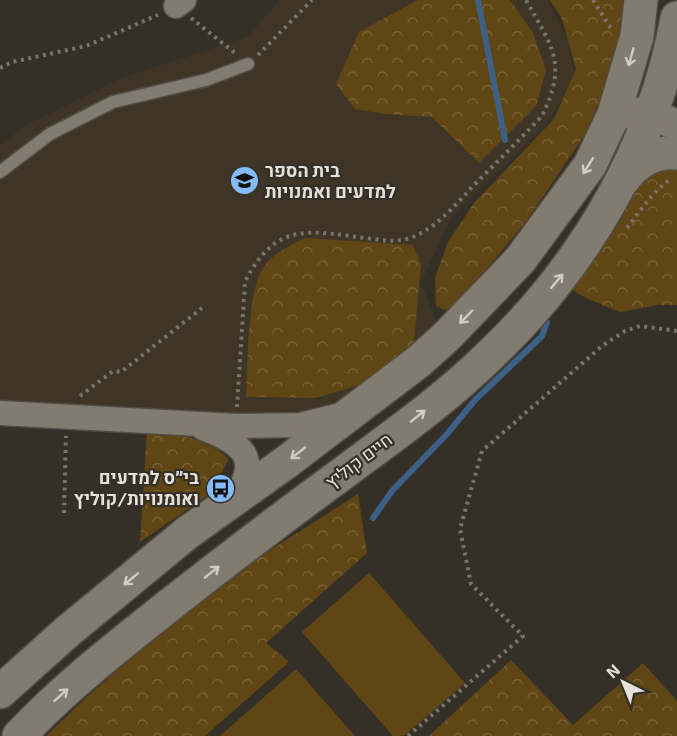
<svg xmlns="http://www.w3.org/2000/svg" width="677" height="736" viewBox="0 0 677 736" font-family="'Exo 2',Heebo,sans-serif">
	<defs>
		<pattern id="forest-crowns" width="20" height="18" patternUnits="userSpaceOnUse" patternTransform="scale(1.5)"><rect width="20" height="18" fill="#604614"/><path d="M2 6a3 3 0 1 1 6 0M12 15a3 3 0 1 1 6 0" fill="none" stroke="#776036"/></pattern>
	</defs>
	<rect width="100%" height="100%" fill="#353027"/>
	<!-- built -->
	<polygon fill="#3e3526" points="280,0 548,0 569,45 575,79 545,126 452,216 421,283 439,328 351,400 280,420 0,405 0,146 26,125 119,79 247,37"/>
	<!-- forest -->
	<g fill="url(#forest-crowns)">
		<polygon points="418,0 510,0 533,33 546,70 536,106 479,163 432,117 385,114 355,109 336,84 359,32"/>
		<polygon points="550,0 631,0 623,48 584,136 525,223 450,312 436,306 435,278 448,242 474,203 554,119 576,69 562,19"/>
		<polygon points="667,169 677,169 677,305 658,305 620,312 586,298 567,287 633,190 647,177"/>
		<path d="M305,238L413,245L421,265L413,352L369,382L315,398L246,397C248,365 247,299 261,272C269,255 289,246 305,238Z"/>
		<path d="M147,431C181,436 202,435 229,459L211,493L140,542Z"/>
		<polygon points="358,494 367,553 266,643 289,662 205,736 46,736 90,694 222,581"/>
		<polygon points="511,660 573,725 643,663 677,701 677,736 429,736"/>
	</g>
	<!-- pitch -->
	<g fill="#604614">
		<polygon points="369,573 465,683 404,736 393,736 302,632"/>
		<polygon points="296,669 355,736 220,736"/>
	</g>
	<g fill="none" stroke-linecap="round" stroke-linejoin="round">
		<!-- stream -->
		<g stroke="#3d6087" stroke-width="6">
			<polyline points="478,0 505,140"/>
			<polyline points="373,518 392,491 447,434 475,400 542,336 547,322"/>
		</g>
		<defs>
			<polyline id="service" points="0,172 50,134 113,102 206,80 248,64"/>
			<g id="minor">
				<polyline points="176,6 184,0"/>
				<polyline points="0,413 236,426 300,425 341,415"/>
				<path d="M203,428C241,443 263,457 234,498"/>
			</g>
			<polyline id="tertiary" points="614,114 651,112 677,126"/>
			<g id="secondary">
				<path d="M623,180C636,162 654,151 677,153"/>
				<polyline points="0,692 68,631 187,533 285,463 418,362 447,336 520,260 590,165 614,114 637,36 641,0"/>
				<path d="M19,736C62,690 113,650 162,611C223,563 284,516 346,471C394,435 444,400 487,358C583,268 654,148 677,18"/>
			</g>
		</defs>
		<!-- service casing -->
		<use href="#service" stroke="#514c44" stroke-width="15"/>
		<!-- minor casing -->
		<use href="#minor" stroke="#514c44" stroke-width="27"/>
		<!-- tertiary casing -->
		<use href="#tertiary" stroke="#514c44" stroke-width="33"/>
		<!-- secondary casing -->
		<use href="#secondary" stroke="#514c44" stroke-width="36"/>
		<!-- path -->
		<g stroke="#78736c" stroke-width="4" stroke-dasharray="3 4.5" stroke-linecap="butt">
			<polyline points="593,0 612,30"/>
			<polyline points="191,18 235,53"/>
			<polyline points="258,55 312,0"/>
			<polyline points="0,68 12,62 86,46 158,15"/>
			<path d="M627,228C640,211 652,193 669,180"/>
			<polyline points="80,396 113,371 121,372 202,308"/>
			<path d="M237,407L245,282C277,218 313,232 373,239C386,241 400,242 413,237C439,226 456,204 475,184C498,161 520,139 542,116C568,63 552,47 526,0"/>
			<polyline points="64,513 66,436"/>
			<polyline points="408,736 523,636 471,584 460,529 482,451 602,346 625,331 640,326 677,331"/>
		</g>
		<!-- service -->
		<use href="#service" stroke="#827b70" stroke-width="12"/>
		<!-- minor -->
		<use href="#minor" stroke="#827b70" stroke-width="24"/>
		<!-- tertiary -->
		<use href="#tertiary" stroke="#827b70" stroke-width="30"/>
		<!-- secondary -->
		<use href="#secondary" stroke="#827b70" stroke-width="33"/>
	</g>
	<!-- one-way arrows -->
	<defs><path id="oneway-shaft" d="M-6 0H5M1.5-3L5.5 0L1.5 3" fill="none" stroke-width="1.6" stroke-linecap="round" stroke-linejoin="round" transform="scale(1.5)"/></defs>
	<g stroke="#d0ccc5">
		<use href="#oneway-shaft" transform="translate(631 57) rotate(106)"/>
		<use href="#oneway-shaft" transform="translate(588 166) rotate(122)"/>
		<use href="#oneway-shaft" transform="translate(557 281) rotate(-50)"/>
		<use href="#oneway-shaft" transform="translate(466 317) rotate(134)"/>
		<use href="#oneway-shaft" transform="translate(418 416) rotate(-39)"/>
		<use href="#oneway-shaft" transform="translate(298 453) rotate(142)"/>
		<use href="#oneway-shaft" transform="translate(212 572) rotate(-38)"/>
		<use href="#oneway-shaft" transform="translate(131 579) rotate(141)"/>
		<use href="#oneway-shaft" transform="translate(61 695) rotate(-42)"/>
	</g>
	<!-- icons -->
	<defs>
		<symbol id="school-disc" viewBox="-11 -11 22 22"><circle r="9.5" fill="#84bcfb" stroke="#353027"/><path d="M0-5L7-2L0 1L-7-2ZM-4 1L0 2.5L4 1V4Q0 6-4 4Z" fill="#111"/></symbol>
		<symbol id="bus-disc" viewBox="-11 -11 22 22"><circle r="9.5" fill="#84bcfb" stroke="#353027"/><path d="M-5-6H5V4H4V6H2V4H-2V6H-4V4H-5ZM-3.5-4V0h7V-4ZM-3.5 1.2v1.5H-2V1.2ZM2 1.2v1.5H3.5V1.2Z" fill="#111"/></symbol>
	</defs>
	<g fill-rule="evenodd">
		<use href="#school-disc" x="228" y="164" width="33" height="33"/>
		<use href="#bus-disc" x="204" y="472" width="33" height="33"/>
	</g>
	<g text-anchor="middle" stroke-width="4.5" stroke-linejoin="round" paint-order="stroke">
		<!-- poi labels -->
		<g font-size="18" font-weight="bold" fill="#e4e0da" stroke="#353027" text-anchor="start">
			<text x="265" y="177">בית הספר<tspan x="265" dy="21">למדעים ואמנויות</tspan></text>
			<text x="199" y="484" text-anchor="end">בי״ס למדעים<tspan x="199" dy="21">ואומנויות/קוליץ</tspan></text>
		</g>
		<!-- street labels -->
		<g font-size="18" fill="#e4e0da" stroke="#353027">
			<text transform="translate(359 461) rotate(-37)" y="6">חיים קוליץ</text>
		</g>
	</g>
	<!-- north arrow -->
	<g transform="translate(623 682) rotate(317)" stroke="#353027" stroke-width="4.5" paint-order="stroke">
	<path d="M0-4.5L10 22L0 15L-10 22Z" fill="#e4e0da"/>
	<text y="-9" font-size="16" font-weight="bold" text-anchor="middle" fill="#e4e0da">N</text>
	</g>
</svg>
